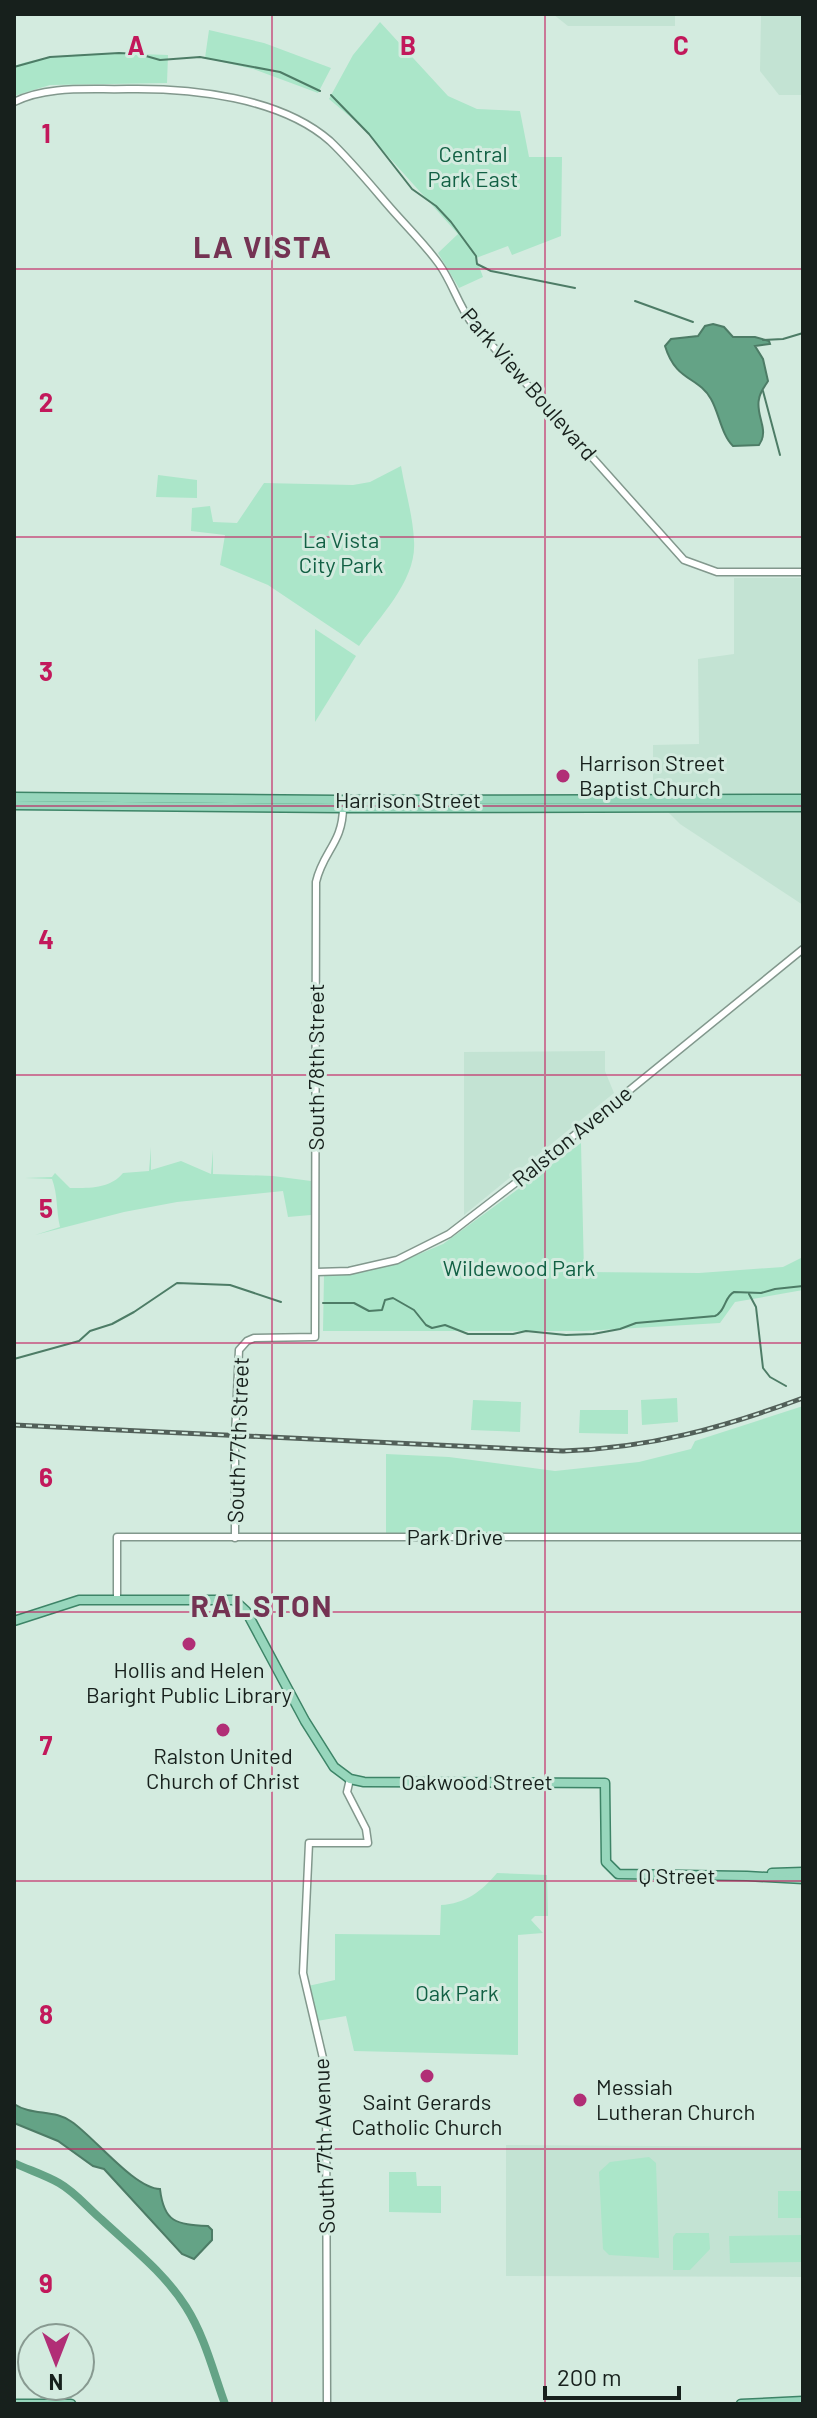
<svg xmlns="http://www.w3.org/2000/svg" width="817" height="2418" viewBox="0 0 817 2418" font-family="Barlow,sans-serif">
	<rect width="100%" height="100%" fill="#d3ebdf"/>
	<!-- built -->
	<g fill="#c3e3d3">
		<polygon points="553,14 675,14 675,26 568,26"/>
		<polygon points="764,14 803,14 803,95 779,95 760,71 761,16"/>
		<polygon points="734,578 803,578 803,905 680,824 653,797 653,745 699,744 698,659 734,654"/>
		<polygon points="605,1051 605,1071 614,1093 464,1215 464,1052"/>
		<polygon points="506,2145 803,2147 803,2277 506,2276"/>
	</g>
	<!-- green -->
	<g fill="#abe6c9">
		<polygon points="380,22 448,96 477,109 520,111 529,157 562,157 561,236 512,255 508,246 476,258 483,277 459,288 438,253 458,234 360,125 329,99 353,55"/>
		<polygon points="209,30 264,43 331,68 318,93 253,69 205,58"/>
		<path d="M168,55L167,83L50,85L14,96V66C59,50 120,54 168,55Z"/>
		<path d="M401,466C405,490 413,516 414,541C417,580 380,616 359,646L268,585L220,565L225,535L191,531L192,508L210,506L213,522L237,523L264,483L353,485L370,482Z"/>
		<polygon points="158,475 197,480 197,498 156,497"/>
		<polygon points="315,629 356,656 315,722"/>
		<polygon points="581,1143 584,1272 699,1273 783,1267 803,1257 803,1290 735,1302 720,1323 584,1331 323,1331 324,1275 391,1266 443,1244"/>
		<path d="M151,1147V1170L181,1161L211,1174L213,1150V1174L273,1176L311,1181V1215L288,1217L283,1191L177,1202L124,1212L35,1235L60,1227C56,1210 58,1195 52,1179L25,1178L52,1177L55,1173L70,1188C89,1188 110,1189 123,1173L149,1171Z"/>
		<polygon points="677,1398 678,1422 642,1425 641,1400"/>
		<polygon points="473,1400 521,1402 520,1432 471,1430"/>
		<polygon points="803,1406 803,1534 386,1536 386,1454 449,1457 555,1471 639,1462 691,1449 695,1441"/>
		<polygon points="580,1410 628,1410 628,1434 579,1433"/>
		<path d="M497,1873L547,1875L548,1916H535L531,1920L543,1933L518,1935V2055L354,2051L346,2016L317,2021L308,1986L335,1980V1934L440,1935L441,1905C465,1904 482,1891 497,1873Z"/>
		<polygon points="649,2157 656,2163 659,2258 609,2255 603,2249 599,2172 610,2162"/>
		<polygon points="389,2172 416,2172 417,2186 441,2186 441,2213 389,2212"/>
		<rect x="778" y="2191" width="25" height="27"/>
		<polygon points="676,2233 709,2233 710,2249 690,2270 673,2270 673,2237"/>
		<polygon points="803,2235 803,2262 730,2263 729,2236"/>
	</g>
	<!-- water -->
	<g fill="#64a386" stroke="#4d7c66" stroke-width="2">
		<path d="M713,324L724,327L733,337H755L769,341L770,344L755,346L763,359L768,381C765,386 760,392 759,399C755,415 770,430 759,445L733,446C722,436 719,413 711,399C698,376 676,382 665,346L671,339L698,336L705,326Z"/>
		<path d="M14,2104C32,2116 55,2109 72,2122C95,2138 135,2189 160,2189C164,2223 176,2224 208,2226L212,2230V2240L194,2259L182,2254L104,2169L93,2166L58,2141L14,2123Z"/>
	</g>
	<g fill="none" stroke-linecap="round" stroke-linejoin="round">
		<!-- stream -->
		<g stroke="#4d7c66" stroke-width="2">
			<polyline points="14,67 50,57 119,53 139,54 160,60 200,57 280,72 320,91"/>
			<polyline points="331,95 369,134 412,189 436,206 451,222 476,256 477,264 491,271 575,288"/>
			<polyline points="635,301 693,322"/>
			<polyline points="763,340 783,339 803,333"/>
			<polyline points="763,391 780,455"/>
			<polyline points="749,1294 756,1307 763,1368 770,1377 786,1386"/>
			<path d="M323,1303H354L369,1311L382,1310L385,1300L393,1298L414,1310L426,1325L432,1328L445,1325L468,1334H513L526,1331L566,1335L593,1334L620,1329L636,1323L715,1316C726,1311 724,1297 734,1292L761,1293L775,1289L803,1286"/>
			<polyline points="14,1359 79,1341 90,1331 112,1324 134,1312 177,1283 230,1285 281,1302"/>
		</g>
		<!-- river -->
		<path stroke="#64a386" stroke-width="8" d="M14,2163C29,2170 45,2175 59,2183C75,2192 87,2207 101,2219C131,2247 164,2272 186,2307C205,2337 213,2371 225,2404"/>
		<defs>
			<g id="minor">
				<path d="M14,102C48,85 90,90 128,89C191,88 280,97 330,141C350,160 369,183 387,204C404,224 424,243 439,264C452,282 458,304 471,322L684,560L717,572H803"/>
				<polyline points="316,1272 349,1271 397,1260 449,1234 518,1181 803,949"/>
				<path d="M235,1538V1436L239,1350L247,1341L254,1338L315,1337L316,882C323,851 343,843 343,807"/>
				<polyline points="117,1599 117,1537 803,1537"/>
				<polyline points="327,2404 326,2071 303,1973 309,1843 368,1843 366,1829 347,1792 350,1779"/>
			</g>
			<g id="major">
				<polyline points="14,797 338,800 803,799"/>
				<polyline points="14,805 343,808 803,807"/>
				<polyline points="14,1621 79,1600 234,1600 246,1611 305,1721 334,1767 350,1779 364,1782 605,1783 606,1862 618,1874 747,1876 803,1879"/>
				<polyline points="772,1873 803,1872"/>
				<polyline points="14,2404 71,2404"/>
				<polyline points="741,2404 803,2401"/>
			</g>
		</defs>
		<!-- minor casing -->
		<use href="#minor" stroke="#82988d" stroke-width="9"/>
		<!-- major casing -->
		<use href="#major" stroke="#3d8467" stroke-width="11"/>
		<!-- minor -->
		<use href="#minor" stroke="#fff" stroke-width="6"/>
		<!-- major -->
		<use href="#major" stroke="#97d6bc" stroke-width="8"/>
		<defs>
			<path id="rail" d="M14,1425L563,1451C650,1448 722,1428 803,1398"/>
		</defs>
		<!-- rail casing -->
		<use href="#rail" stroke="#526059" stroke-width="5"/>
		<!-- rail -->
		<use href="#rail" stroke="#d3ebdf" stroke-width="2" stroke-dasharray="6" stroke-linecap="butt"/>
	</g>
	<!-- grid -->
	<path fill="none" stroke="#c2185b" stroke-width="2" stroke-opacity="0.55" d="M272,14V2404M545,14V2404M14,269H803M14,537H803M14,806H803M14,1075H803M14,1343H803M14,1612H803M14,1881H803M14,2149H803"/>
	<!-- markers -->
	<g fill="#b12e76" stroke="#d3ebdf" stroke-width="3">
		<circle cx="563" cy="776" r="8"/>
		<circle cx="189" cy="1644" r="8"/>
		<circle cx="223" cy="1730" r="8"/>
		<circle cx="427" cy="2076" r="8"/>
		<circle cx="580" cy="2100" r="8"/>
	</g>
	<g text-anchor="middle" stroke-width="6" stroke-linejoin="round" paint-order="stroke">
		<!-- park labels -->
		<g font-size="22" fill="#126044" stroke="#d3ebdf">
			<text x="473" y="162">Central<tspan x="473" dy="25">Park East</tspan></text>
			<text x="341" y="548">La Vista<tspan x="341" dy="25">City Park</tspan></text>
			<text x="519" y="1276">Wildewood Park</text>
			<text x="457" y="2001">Oak Park</text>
		</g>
		<!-- street labels -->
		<g font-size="22" fill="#17201c" stroke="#d3ebdf">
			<text transform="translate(529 384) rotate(49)" y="8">Park View Boulevard</text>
			<text x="408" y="808">Harrison Street</text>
			<text transform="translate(316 1067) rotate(-90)" y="8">South 78th Street</text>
			<text transform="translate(572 1136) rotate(-39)" y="8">Ralston Avenue</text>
			<text transform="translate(238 1440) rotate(-88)" y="8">South 77th Street</text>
			<text x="455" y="1545">Park Drive</text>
			<text x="477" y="1790">Oakwood Street</text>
			<text x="677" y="1884">Q Street</text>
			<text transform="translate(324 2146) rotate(-92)" y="8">South 77th Avenue</text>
		</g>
		<!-- poi labels -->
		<g font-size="22" fill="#17201c" stroke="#d3ebdf">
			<text x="579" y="771" text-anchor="start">Harrison Street<tspan x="579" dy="25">Baptist Church</tspan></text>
			<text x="189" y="1678">Hollis and Helen<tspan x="189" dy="25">Baright Public Library</tspan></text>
			<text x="223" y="1764">Ralston United<tspan x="223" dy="25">Church of Christ</tspan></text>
			<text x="596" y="2095" text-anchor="start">Messiah<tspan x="596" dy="25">Lutheran Church</tspan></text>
			<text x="427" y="2110">Saint Gerards<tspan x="427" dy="25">Catholic Church</tspan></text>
		</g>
		<!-- district labels -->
		<g font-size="30" font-weight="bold" letter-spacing="2" fill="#743353" stroke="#d3ebdf">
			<text x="263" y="258">LA VISTA</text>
			<text x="262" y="1617">RALSTON</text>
		</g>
	</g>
	<g font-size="26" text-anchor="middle" font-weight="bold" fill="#c2185b" stroke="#d3ebdf" stroke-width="6" stroke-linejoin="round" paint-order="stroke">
		<text x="136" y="55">A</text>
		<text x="408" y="55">B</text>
		<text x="681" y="55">C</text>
		<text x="46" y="143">1</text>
		<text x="46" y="412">2</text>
		<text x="46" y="681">3</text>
		<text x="46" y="949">4</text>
		<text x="46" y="1218">5</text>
		<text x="46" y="1487">6</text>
		<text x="46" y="1755">7</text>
		<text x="46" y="2024">8</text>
		<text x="46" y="2293">9</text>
	</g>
	<!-- border -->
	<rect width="817" height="2418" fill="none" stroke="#17201c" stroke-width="32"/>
	<!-- north arrow -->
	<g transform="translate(56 2362) rotate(180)"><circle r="38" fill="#d3ebdf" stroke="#889a91" stroke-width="2"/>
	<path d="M0-6L14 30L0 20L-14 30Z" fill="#b12e76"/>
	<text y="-12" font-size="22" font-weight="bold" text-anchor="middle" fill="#17201c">N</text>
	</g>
	<!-- scale -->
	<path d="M545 2386v12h134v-12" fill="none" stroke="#17201c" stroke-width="4"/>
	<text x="557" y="2386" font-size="24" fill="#17201c" stroke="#d3ebdf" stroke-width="6" paint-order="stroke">200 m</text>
</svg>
